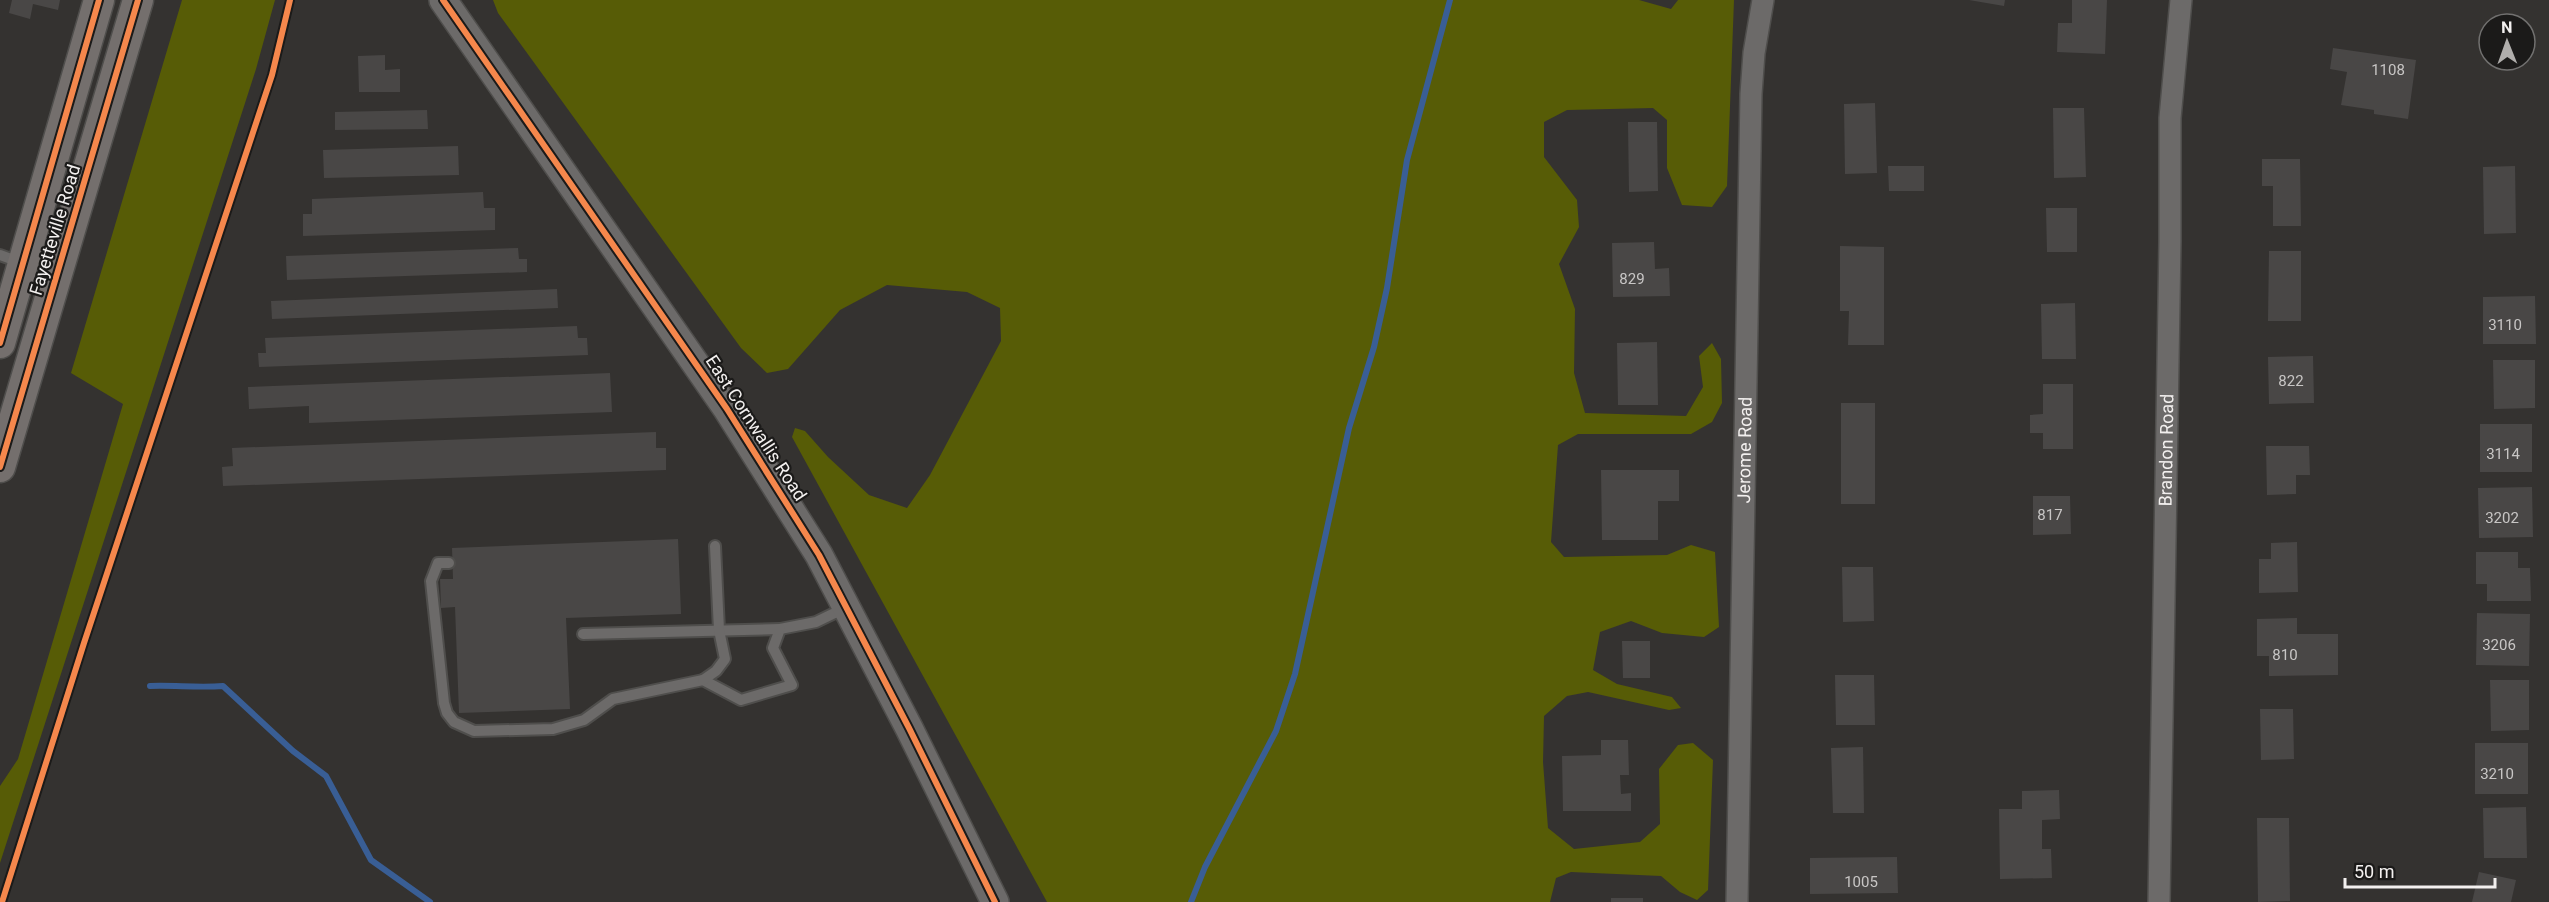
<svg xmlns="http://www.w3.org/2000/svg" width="2549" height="902" viewBox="0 0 2549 902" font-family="Roboto,sans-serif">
	<rect width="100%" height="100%" fill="#343230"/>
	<!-- forest -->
	<g fill="#575c06">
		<polygon points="182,0 275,0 256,69 0,863 0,786 18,759 123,404 71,373"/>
		<polygon points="493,0 1639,0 1671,9 1678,0 1734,0 1727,186 1712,207 1682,205 1667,168 1667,120 1653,108 1567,110 1544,122 1544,157 1577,200 1579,227 1559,264 1575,309 1574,373 1585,413 1686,416 1703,387 1699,356 1712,343 1721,359 1722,403 1712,422 1691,434 1578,434 1558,445 1551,542 1564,557 1667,555 1691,545 1715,552 1719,627 1704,637 1662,633 1631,621 1600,632 1593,670 1617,684 1672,697 1681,708 1669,710 1588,692 1567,696 1544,716 1543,762 1548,828 1574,849 1640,842 1660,824 1659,769 1678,745 1693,743 1713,760 1708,890 1697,900 1680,892 1661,876 1571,872 1556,878 1550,902 1047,902 792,437 795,428 805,431 828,457 869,495 907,508 930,475 1001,341 1000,308 967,292 887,285 840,310 788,369 767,373 741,348 498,13"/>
	</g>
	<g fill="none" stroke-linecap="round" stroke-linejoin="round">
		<!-- stream -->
		<g stroke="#395e95" stroke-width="6">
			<path d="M150,686C174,685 198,688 223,686L293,751L326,776L371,860L430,902"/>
			<polyline points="1191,902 1205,867 1276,731 1295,674 1349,428 1374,347 1387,288 1407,160 1450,0"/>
		</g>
	</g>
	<!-- building -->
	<g fill="#494746">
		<polygon points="12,0 60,0 58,10 33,4 30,19 9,13"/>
		<polygon points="1969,0 2005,0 2004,6"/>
		<polygon points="2072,0 2107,0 2105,54 2057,52 2058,23 2072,23"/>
		<polygon points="2333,48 2416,60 2408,119 2374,114 2374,110 2341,105 2347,72 2330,69"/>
		<polygon points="385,55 385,70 400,69 400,92 359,92 358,56"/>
		<polygon points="1875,103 1877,173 1845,174 1844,104"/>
		<polygon points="2053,108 2084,108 2086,177 2054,178"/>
		<polygon points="427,110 428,129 335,130 335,112"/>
		<polygon points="1628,122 1657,122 1658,191 1629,192"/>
		<polygon points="458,146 459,175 324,178 323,150"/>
		<polygon points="2262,159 2300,159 2301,226 2273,226 2273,186 2262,186"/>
		<polygon points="1888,166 1924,166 1924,191 1889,191"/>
		<polygon points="2515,166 2516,233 2484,234 2483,167"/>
		<polygon points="483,192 484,208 495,208 495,230 303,236 303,214 312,214 312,199"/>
		<polygon points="2046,208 2077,208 2077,252 2047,252"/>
		<polygon points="1654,242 1655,269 1669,268 1670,296 1613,297 1612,243"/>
		<polygon points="1840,246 1884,247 1884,345 1848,345 1849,311 1840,311"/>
		<polygon points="518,248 519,259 527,259 527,272 287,280 286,256"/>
		<polygon points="2269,251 2301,251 2301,321 2268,321"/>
		<polygon points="557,289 558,308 272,319 271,301"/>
		<polygon points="2535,296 2536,344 2483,344 2483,297"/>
		<polygon points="2075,303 2076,359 2042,359 2041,304"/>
		<polygon points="577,326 578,338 587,338 588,355 259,367 258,353 266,353 265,338"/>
		<polygon points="1657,342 1658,405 1618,405 1617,343"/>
		<polygon points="2313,356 2314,403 2269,404 2268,357"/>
		<polygon points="2493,360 2535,360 2535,408 2494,409"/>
		<polygon points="610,373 612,412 309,423 309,406 249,409 248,387"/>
		<polygon points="2043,384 2073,384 2073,449 2043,449 2043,433 2030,433 2030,415 2043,414"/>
		<rect x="1841" y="403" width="34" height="101"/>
		<rect x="2480" y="424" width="52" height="48"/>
		<polygon points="656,432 656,448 666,448 666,470 223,486 222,467 233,466 232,448"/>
		<polygon points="2266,446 2309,446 2310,475 2296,475 2296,494 2267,495"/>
		<polygon points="1601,470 1679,470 1679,501 1658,501 1658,540 1602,540"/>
		<polygon points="2532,487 2533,537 2479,538 2478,488"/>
		<polygon points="2033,496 2070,496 2071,534 2033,535"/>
		<polygon points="678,539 681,614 566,618 570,709 459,713 455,607 441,608 440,579 453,579 452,548"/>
		<polygon points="2297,542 2298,592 2259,593 2259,559 2271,559 2271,543"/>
		<polygon points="2476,552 2518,552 2518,568 2530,568 2531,601 2487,601 2487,584 2476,584"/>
		<polygon points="1842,567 1873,567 1874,621 1843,622"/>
		<polygon points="2477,613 2530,614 2529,666 2476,665"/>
		<polygon points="2297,618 2297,634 2338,634 2338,675 2269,676 2269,656 2257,656 2257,619"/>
		<polygon points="1622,641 1650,641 1650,678 1623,678"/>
		<polygon points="1835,675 1874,675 1875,725 1836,725"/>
		<polygon points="2490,680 2529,680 2529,730 2491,731"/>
		<polygon points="2260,709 2293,709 2294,759 2261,760"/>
		<polygon points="1601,740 1628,740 1629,775 1620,775 1621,794 1631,793 1631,811 1563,811 1562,756 1601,755"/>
		<rect x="2475" y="743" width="53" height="51"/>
		<polygon points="1863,747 1864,813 1833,813 1831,748"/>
		<polygon points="2059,790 2060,819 2042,820 2042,849 2051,849 2052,878 2000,879 1999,809 2022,809 2022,791"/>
		<polygon points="2526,807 2527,858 2484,858 2483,808"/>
		<polygon points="2257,818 2289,818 2290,901 2258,902"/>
		<polygon points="1897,857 1898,893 1810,894 1810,858"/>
		<polygon points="2479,872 2516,880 2511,902 2472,902"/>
		<rect x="1611" y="898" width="32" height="4"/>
	</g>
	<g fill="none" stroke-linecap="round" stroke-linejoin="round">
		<defs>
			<g id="service">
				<polyline points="0,255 22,263"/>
				<polyline points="449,563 438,563 431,581 444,703 447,713 454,722 474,731 553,729 584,720 613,699 703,680 741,700 792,685 773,648 780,629 816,622 845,608"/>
				<polyline points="583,634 780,629"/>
				<polyline points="703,680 716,671 725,659 719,630 715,546"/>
			</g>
			<g id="minor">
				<path id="s1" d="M1737,902L1751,94L1754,53L1763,0"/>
				<path id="s2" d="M2159,902L2170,241V118L2181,0"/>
			</g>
			<polyline id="tertiary" points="443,0 727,409 819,555 909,728 995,902"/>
			<g id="secondary">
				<polyline points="0,343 99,0"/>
				<polyline points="0,467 138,0"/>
			</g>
		</defs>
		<!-- service casing -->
		<use href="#service" stroke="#4f4e4c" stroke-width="14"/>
		<!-- minor casing -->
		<use href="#minor" stroke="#4f4e4c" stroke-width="24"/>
		<!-- tertiary casing -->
		<use href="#tertiary" stroke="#4f4e4c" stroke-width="30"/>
		<!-- secondary casing -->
		<use href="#secondary" stroke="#4f4e4c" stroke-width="33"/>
		<!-- service -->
		<use href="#service" stroke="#6c6a69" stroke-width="10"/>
		<!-- minor -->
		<use href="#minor" stroke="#6c6a69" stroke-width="21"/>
		<!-- tertiary -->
		<use href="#tertiary" stroke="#6c6a69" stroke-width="27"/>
		<!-- secondary -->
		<use href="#secondary" stroke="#746f6d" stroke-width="30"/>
		<defs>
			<g id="cycleway">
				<polyline points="443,0 727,409 819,555 909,728 995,902"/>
				<polyline points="0,343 99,0"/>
				<polyline points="0,467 138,0"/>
				<polyline points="2,902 84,643 272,75 290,0"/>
			</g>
		</defs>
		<!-- cycleway casing -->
		<use href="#cycleway" stroke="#1b1a19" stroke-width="10"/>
		<!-- cycleway -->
		<use href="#cycleway" stroke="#f5874c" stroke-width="6"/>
	</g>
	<g text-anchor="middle" stroke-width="4.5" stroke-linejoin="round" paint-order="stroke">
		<!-- number labels -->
		<g font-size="15" fill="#c8c6c5">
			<text x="2388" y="75">1108</text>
			<text x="1632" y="284">829</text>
			<text x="2505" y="330">3110</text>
			<text x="2291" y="386">822</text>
			<text x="2503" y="459">3114</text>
			<text x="2050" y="520">817</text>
			<text x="2502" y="523">3202</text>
			<text x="2499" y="650">3206</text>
			<text x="2285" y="660">810</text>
			<text x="2497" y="779">3210</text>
			<text x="1861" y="887">1005</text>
		</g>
		<!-- street labels -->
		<g font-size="18" fill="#f3f0ef" stroke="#1b1a19">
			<text transform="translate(55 230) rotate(-73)" y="6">Fayetteville Road</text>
			<text transform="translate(756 428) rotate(57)" y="6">East Cornwallis Road</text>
			<text dy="6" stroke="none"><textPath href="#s1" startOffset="452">Jerome Road</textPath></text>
			<text dy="6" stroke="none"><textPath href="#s2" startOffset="452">Brandon Road</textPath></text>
		</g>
	</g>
	<!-- north arrow -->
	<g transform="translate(2507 42) rotate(359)"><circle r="28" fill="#1b1a19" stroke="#71706f" stroke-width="1.5"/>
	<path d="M0-4.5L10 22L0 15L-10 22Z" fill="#b0aeac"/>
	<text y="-9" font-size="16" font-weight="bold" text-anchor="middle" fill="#f3f0ef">N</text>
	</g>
	<!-- scale -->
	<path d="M2345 878v9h150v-9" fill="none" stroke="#f3f0ef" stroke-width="3"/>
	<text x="2354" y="878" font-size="18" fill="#f3f0ef" stroke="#1b1a19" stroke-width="4.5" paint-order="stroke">50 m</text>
</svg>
